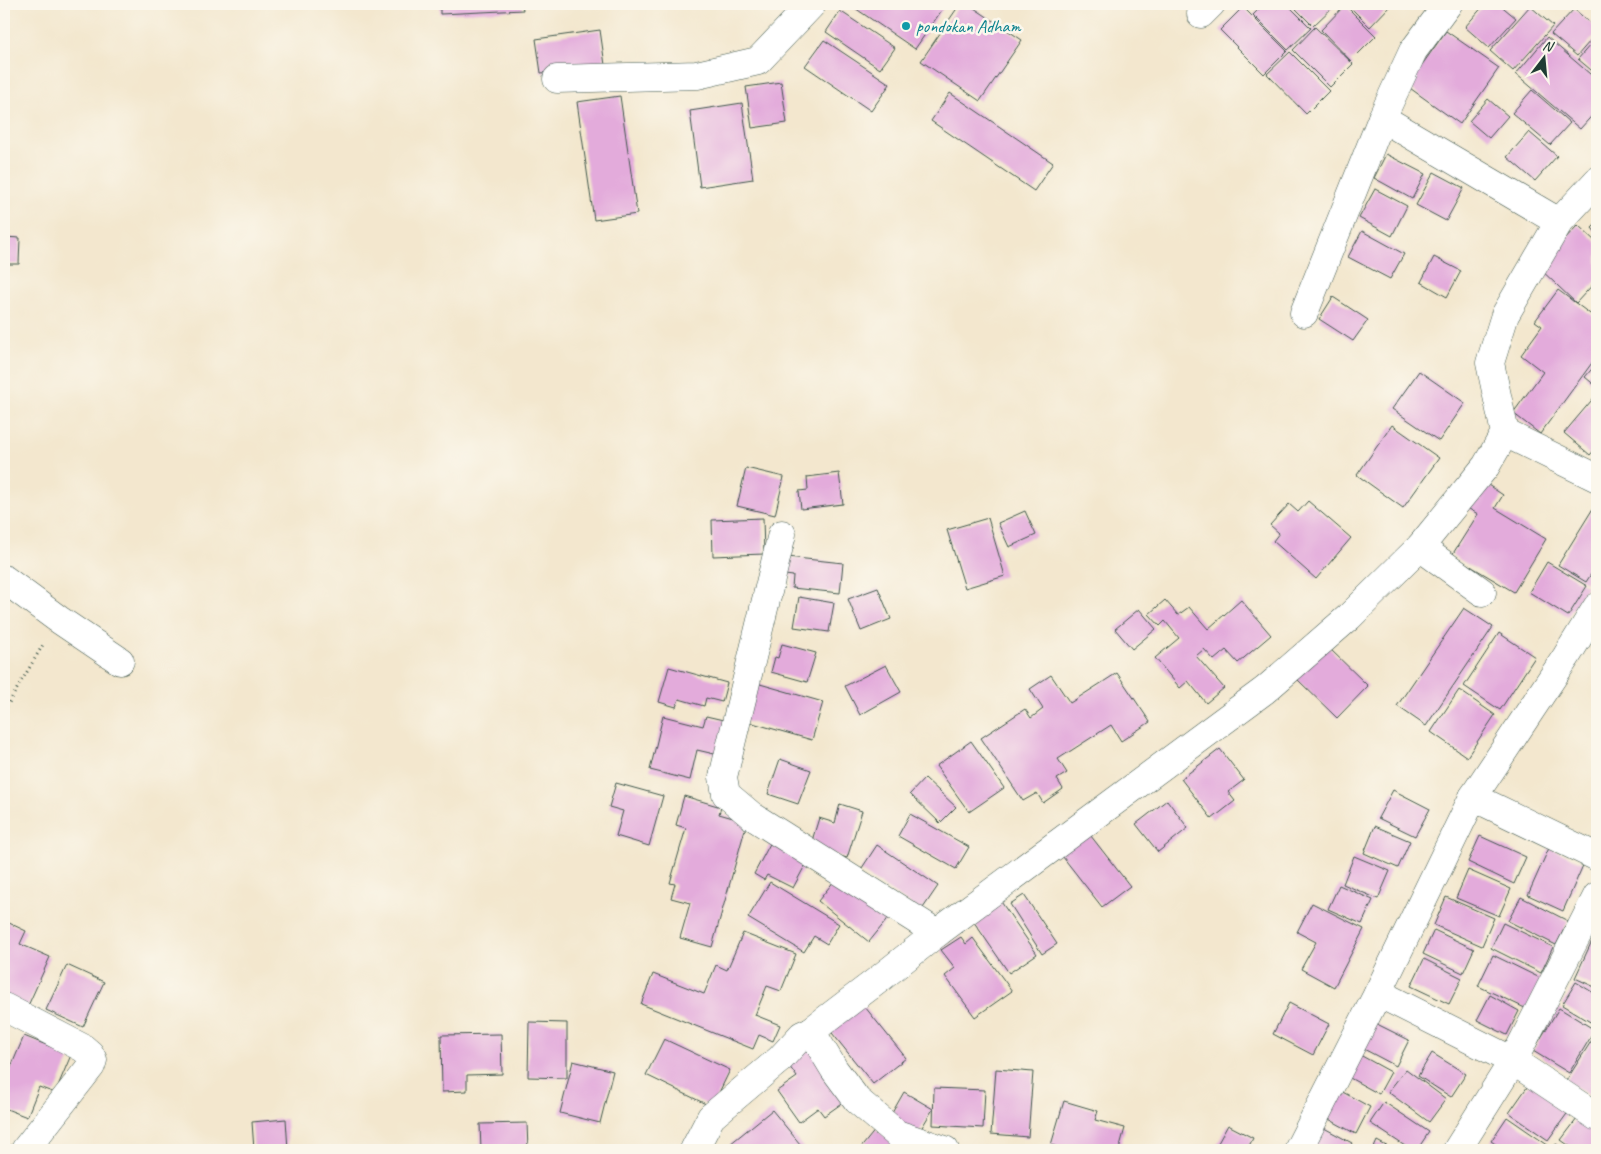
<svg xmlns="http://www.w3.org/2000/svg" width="1601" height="1154" viewBox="0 0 1601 1154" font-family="Caveat,sans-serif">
	<rect width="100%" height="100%" fill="#fbf7ec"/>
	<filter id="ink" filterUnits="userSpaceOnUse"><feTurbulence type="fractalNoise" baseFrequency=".02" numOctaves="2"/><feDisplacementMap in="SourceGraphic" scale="10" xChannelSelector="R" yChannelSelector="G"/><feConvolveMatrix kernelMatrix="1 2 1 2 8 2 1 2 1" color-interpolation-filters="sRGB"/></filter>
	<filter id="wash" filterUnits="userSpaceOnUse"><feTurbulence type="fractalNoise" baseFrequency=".0096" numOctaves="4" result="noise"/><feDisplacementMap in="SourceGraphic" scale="20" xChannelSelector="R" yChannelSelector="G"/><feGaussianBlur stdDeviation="1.12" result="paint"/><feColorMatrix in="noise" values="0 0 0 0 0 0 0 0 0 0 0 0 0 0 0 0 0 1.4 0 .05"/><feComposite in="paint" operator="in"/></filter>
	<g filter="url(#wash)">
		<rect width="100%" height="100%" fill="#f3e7ce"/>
		<g id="blocks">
			<!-- building -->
			<g fill="#e3abdb">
				<polygon points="440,4 522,4 523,10 440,14"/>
				<polygon points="849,4 946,4 915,49"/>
				<polygon points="960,4 968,4 1022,40 980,101 921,61"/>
				<polygon points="1264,4 1287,4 1311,28 1288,50 1253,15"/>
				<polygon points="1291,4 1336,4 1313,26"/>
				<polygon points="1347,4 1390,4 1391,5 1370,27"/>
				<polygon points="1485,4 1499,4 1516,18 1489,48 1465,27"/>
				<polygon points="1345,5 1376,36 1351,61 1321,30"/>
				<polygon points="1530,6 1553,26 1513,71 1490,51"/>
				<polygon points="1243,7 1287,51 1264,74 1220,30"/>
				<polygon points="1574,9 1597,29 1597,33 1577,56 1551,34"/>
				<polygon points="840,11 895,48 880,69 826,32"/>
				<polygon points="1315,27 1353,64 1330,87 1293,50"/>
				<polygon points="600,30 605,65 541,73 536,39"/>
				<polygon points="1446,31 1499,68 1460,124 1407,86"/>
				<polygon points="1547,37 1597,80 1597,110 1580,129 1516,74"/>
				<polygon points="1597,37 1597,75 1578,59"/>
				<polygon points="824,40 890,84 871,111 805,66"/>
				<polygon points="1290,52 1329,91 1306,114 1267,74"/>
				<polygon points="781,82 787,123 752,128 746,87"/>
				<polygon points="1532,90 1570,123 1550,145 1512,113"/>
				<polygon points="950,93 1053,163 1034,191 931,121"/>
				<polygon points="620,96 637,214 594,220 577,102"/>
				<polygon points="1488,99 1508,116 1489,138 1469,121"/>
				<polygon points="742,103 753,179 700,187 690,111"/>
				<polygon points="1529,132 1557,156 1535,181 1507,157"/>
				<polygon points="1386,154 1425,174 1412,199 1374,178"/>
				<polygon points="1434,172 1464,188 1446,221 1416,205"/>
				<polygon points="1375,189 1407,206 1392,236 1359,218"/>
				<polygon points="1597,223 1597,234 1592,228"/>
				<polygon points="1578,225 1597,243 1597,280 1576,303 1538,267"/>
				<polygon points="1362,231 1404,254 1390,279 1348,257"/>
				<polygon points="4,237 20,238 19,264 4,264"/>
				<polygon points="1434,257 1461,271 1447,297 1421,282"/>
				<polygon points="1558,290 1597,319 1597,356 1540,434 1513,413 1543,372 1521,355 1542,326 1535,321"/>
				<polygon points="1333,297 1368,320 1353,341 1319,319"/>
				<polygon points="1597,363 1597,387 1585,377"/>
				<polygon points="1419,371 1465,403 1439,441 1392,409"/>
				<polygon points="1597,394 1597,447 1590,455 1564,433"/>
				<polygon points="1392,425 1439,458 1403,508 1357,475"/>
				<polygon points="746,468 784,477 775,515 737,506"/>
				<polygon points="839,473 843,504 801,509 799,491 808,490 807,477"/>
				<polygon points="1485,483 1503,495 1495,508 1546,539 1514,592 1452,555 1478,514 1469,509"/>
				<polygon points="1308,501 1351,538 1316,579 1273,541 1279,533 1270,525 1289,504 1298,512"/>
				<polygon points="1597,502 1597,565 1586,582 1558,565"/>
				<polygon points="1025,511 1036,535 1009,547 998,523"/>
				<polygon points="763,518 764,554 713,556 712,520"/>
				<polygon points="988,518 1005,576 965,588 947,530"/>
				<polygon points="787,557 843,563 840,593 792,588 793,576 785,575"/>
				<polygon points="1547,562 1587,586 1568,616 1529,592"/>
				<polygon points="878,588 891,619 861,631 848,599"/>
				<polygon points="799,597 834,603 829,632 794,627"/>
				<polygon points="1165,600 1178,615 1189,607 1208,629 1241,600 1271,635 1238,663 1226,650 1214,660 1204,649 1196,656 1224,688 1206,703 1188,681 1180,688 1155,658 1179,638 1165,621 1160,626 1149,614"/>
				<polygon points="1464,608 1493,627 1426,726 1397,706"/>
				<polygon points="1139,609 1156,629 1132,649 1115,629"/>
				<polygon points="1499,633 1535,657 1500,710 1464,686"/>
				<polygon points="782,644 816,653 807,682 771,672 775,657 778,658"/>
				<polygon points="1327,646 1368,686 1337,718 1296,678"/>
				<polygon points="886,665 901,692 860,715 845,686"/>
				<polygon points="669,667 727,683 722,702 706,698 704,706 679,699 676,707 659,702"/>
				<polygon points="1117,673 1150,722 1121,741 1111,725 1058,759 1067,773 1057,779 1063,789 1043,803 1037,793 1023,801 981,738 1025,709 1031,718 1043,709 1030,689 1051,675 1070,703"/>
				<polygon points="753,682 823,702 812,740 742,720"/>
				<polygon points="1459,690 1495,715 1467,757 1431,732"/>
				<polygon points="663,716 703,726 706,716 732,722 723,756 697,750 690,780 650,770"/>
				<polygon points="971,741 1004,788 969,812 936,766"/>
				<polygon points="1220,749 1244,780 1228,792 1235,801 1212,819 1181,779"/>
				<polygon points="780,759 811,770 798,804 768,794"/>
				<polygon points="925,778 956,807 940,823 910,794"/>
				<polygon points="616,783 663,796 649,846 616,836 623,811 609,807"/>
				<polygon points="1393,790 1430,809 1415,836 1378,818"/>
				<polygon points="684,796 721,807 719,814 747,822 712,947 680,938 690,903 671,898 675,884 670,883 686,828 676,825"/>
				<polygon points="1167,800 1188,828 1158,852 1136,824"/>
				<polygon points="840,804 862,811 847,858 810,847 819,818 835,823"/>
				<polygon points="910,814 969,847 956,869 898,836"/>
				<polygon points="1375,826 1410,841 1398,868 1364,853"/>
				<polygon points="1087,831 1130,886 1102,907 1059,852"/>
				<polygon points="1480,836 1526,857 1514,884 1468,862"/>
				<polygon points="773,838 809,858 793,888 767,875 764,880 754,874"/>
				<polygon points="877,845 938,886 921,911 860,871"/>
				<polygon points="1549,848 1584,863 1563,911 1528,895"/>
				<polygon points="1354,856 1390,871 1378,899 1343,884"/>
				<polygon points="1468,870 1511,889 1499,916 1456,898"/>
				<polygon points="839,875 890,916 869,942 818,901"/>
				<polygon points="770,882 839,924 827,944 814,936 804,952 748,918"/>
				<polygon points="1339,885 1373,900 1362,924 1328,909"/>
				<polygon points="995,893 1037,954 1009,973 967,912"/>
				<polygon points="1024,895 1057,944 1042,954 1010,904"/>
				<polygon points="1446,897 1494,918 1482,946 1434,925"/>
				<polygon points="1521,897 1568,921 1556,945 1508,921"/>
				<polygon points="1312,903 1364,929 1334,987 1301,969 1316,942 1297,932"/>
				<polygon points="7,922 26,931 20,944 50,957 27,1008 4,997 4,928"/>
				<polygon points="1503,923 1553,947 1541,973 1491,948"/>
				<polygon points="1434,930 1474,949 1463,973 1423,954"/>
				<polygon points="1597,930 1597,988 1575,978"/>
				<polygon points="743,933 796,954 781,991 767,986 755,1015 780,1025 773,1041 759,1035 753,1049 641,1004 653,974 704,994 716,965 727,970"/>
				<polygon points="961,937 966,944 973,938 1012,991 975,1017 945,976 955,968 941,950"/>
				<polygon points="1493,955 1542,979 1527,1009 1478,986"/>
				<polygon points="1424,959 1462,978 1449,1004 1411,986"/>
				<polygon points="67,965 104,982 83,1027 46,1010"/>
				<polygon points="1576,982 1597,995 1597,1026 1562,1005"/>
				<polygon points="1490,995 1519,1011 1507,1035 1477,1020"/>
				<polygon points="861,1002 906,1058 873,1084 828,1028"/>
				<polygon points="1289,1003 1329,1024 1313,1055 1273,1034"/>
				<polygon points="1559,1008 1595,1030 1569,1073 1533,1051"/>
				<polygon points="1371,1021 1409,1040 1396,1066 1358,1046"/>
				<polygon points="529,1022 567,1023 567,1078 528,1077"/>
				<polygon points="1597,1032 1597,1088 1592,1097 1566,1081"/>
				<polygon points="501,1034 502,1074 467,1075 467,1091 442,1092 441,1035"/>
				<polygon points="24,1036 71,1055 55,1093 39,1087 27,1117 4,1108 4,1072 8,1074"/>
				<polygon points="664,1039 730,1070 712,1107 646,1075"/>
				<polygon points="810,1046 848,1099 824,1116 818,1108 799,1122 777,1091 797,1077 787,1063"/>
				<polygon points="1432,1053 1466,1074 1451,1097 1418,1076"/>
				<polygon points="1360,1055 1391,1072 1379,1094 1348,1077"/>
				<polygon points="573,1061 613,1071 600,1123 560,1113"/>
				<polygon points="996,1069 1033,1072 1028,1137 991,1134"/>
				<polygon points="1406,1069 1446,1099 1429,1122 1388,1092"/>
				<polygon points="1530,1083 1569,1111 1548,1140 1509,1113"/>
				<polygon points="934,1088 985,1090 983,1128 933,1125"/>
				<polygon points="1339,1090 1370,1107 1356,1134 1325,1117"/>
				<polygon points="904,1092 933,1109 916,1137 888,1120"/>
				<polygon points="1064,1101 1098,1111 1095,1120 1125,1128 1119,1150 1068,1150 1051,1145"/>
				<polygon points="1384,1102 1429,1132 1417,1150 1411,1150 1370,1123"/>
				<polygon points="772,1110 805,1150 736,1150 730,1144"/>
				<polygon points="1580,1115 1597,1127 1597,1150 1575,1150 1561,1140"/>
				<polygon points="1507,1117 1549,1146 1546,1150 1504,1150 1491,1141"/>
				<polygon points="286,1119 288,1150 254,1150 252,1122"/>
				<polygon points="527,1123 528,1150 481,1150 480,1124"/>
				<polygon points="1228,1125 1253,1138 1247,1150 1214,1150"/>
				<polygon points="1324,1128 1352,1143 1348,1150 1312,1150"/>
				<polygon points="876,1129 902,1150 859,1150"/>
				<polygon points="1377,1141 1394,1150 1373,1150"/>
				<polygon points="1556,1144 1566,1150 1552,1150"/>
			</g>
		</g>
	</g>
	<g filter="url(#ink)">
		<use href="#blocks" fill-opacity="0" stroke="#3f564b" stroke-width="1"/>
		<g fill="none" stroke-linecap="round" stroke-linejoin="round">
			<defs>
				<g id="minor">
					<polyline points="1201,14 1211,4"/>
					<polyline points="557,79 697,75 758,61 812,4"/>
					<polyline points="1382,118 1559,222"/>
					<polyline points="1304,313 1382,118 1413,51 1448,4"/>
					<polyline points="1505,433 1597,478"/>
					<polyline points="782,534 723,777 726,794 752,816 937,933"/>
					<polyline points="1420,547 1482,592"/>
					<polyline points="4,579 58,619 120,661"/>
					<polyline points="1473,797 1597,857"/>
					<polyline points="1378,993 1513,1061 1597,1117"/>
					<polyline points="4,1007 83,1048 90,1054 93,1060 91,1066 25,1150"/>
					<polyline points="811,1031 834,1069 857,1100 897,1134 945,1150"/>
					<polyline points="694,1150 711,1117 780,1059 802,1035 811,1031 878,980 937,933 1265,690 1349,617 1420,547 1486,466 1505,433 1490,363 1505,315 1559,222 1597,181"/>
					<polyline points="1298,1150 1378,993 1473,797 1566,657 1597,607"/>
					<polyline points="1457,1150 1513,1061 1597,896"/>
				</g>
			</defs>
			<!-- minor casing -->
			<use href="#minor" stroke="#3f564b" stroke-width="29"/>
			<!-- path -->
			<polyline stroke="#3f564b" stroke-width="3" stroke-dasharray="1 4" stroke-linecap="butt" points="4,711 44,643"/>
			<!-- minor -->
			<use href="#minor" stroke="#fff" stroke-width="28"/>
		</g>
	</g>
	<!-- markers -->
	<circle fill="#0f9aa8" stroke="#fbf7ec" stroke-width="2" cx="906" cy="26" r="5"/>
	<g text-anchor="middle" stroke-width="5" stroke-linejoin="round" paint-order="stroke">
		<!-- culture labels -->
		<g font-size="18" fill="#0d838f" stroke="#fbf7ec" text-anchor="start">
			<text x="916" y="32">pondokan Adham</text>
		</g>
	</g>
	<!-- margin -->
	<rect width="1601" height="1154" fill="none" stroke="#fbf7ec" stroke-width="20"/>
	<!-- north arrow -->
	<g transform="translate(1544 58) rotate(16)" stroke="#fbf7ec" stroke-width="4" paint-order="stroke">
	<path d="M0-4L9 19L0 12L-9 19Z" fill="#1f3d34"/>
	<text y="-8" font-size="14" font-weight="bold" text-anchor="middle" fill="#1f3d34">N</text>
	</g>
</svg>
